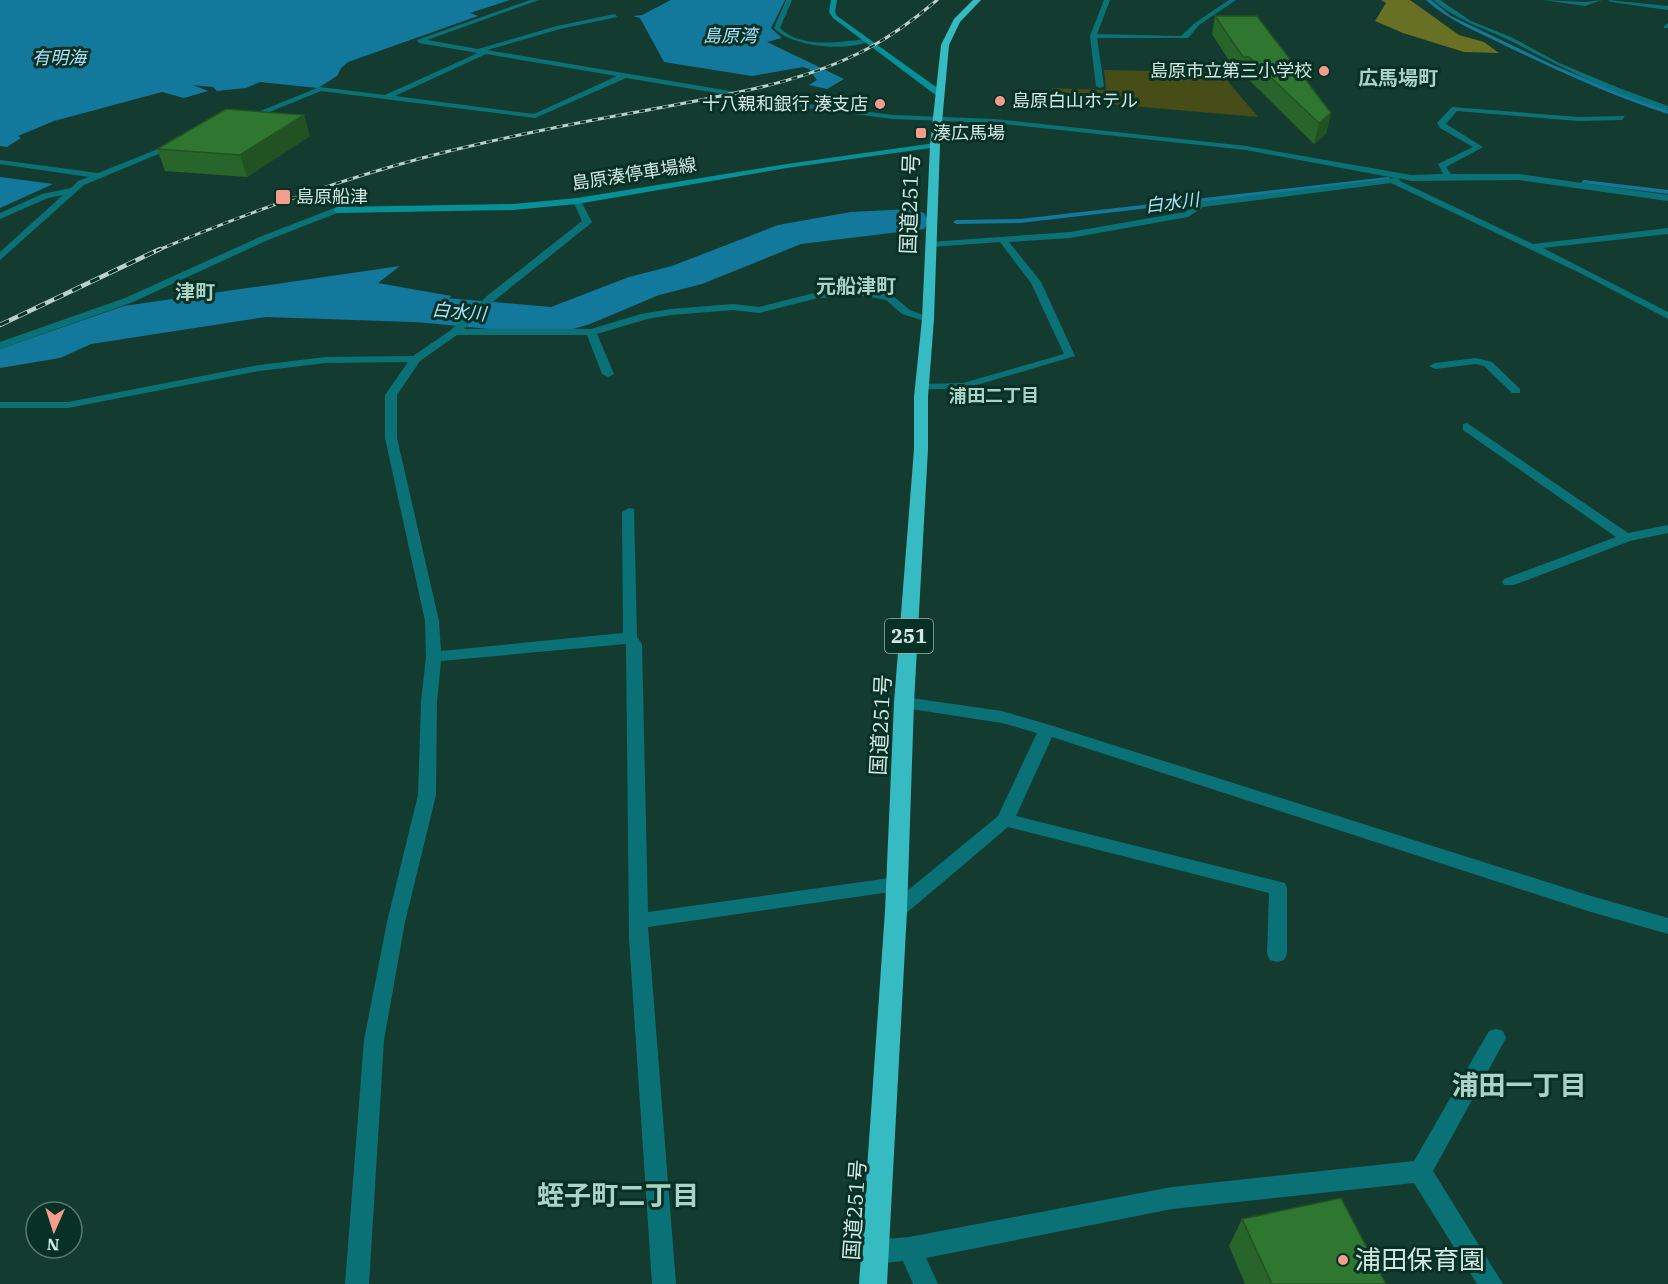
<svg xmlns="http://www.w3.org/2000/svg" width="1668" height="1284" viewBox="0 0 1668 1284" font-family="'IBM Plex Serif','Noto Sans JP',serif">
	<rect width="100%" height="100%" fill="#143b30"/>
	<!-- green -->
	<polygon fill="#464d17" points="1104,70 1220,72 1258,117 1108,104 1050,88 1106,90"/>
	<!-- forest -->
	<polygon fill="#677023" points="1381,0 1410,0 1459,35 1484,42 1499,53 1464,52 1403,33 1375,21 1386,3"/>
	<!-- water -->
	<g fill="#13799c">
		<polygon points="0,0 510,0 470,13 478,16 348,62 341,68 337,76 318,88 260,82 246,88 217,91 213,87 193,85 208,91 184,98 162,92 54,121 18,136 21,138 7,147 0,146"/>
		<polygon points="671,0 785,0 771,28 782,38 767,42 844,79 827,89 809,85 817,80 809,69 803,67 752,76 664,62 640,18 633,16 642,15"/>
		<polygon points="0,177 53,184 0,208"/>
		<polygon points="400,266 378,283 451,296 443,306 462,307 460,311 466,311 458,321 444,320 442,323 266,317 91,344 60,358 0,368 0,349 124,306"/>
	</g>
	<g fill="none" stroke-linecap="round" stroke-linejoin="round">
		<!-- stream -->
		<g fill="#13799c" fill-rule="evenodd">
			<path d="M1426,0H1431L1451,16L1553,65L1617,92L1668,110V114C1612,96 1558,71 1506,46C1478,32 1449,21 1426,0Z"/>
			<polygon points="1388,177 1390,178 1390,180 1020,223 956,224 953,222 956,220 1020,219"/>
			<polygon points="1584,180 1668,190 1668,194 1582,183 1582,181"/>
		</g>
		<!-- river -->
		<polygon fill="#13799c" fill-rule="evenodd" points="910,209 924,213 929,221 924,229 801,244 702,284 659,295 590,324 552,335 375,318 359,314 353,305 359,296 375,292 551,307 629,277 672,266 778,225 851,212"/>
		<!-- street -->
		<g fill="#0a7277" fill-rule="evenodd">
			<path d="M530,0H539L427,40L478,49L557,26L615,14L617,17L560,29L487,50L807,104L893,115L994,119L1246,146L1411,175L1443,174L1438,164L1473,147L1440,128L1437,123L1452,107L1578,117L1625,116L1622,120L1578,121L1457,111L1446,124L1483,147L1446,167L1451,174H1519L1668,195V201L1519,180L1411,181L1399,178L1400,181L1533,244L1668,228V234L1543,248L1668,312V319L1582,274L1391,183L1203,207L1188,217L1070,238L1009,242L1041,282L1075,356L963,389H922L916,386L918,384L963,383L1064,354L1031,283L1000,242L932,247L927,244L929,242L1070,232L1185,212L1200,202L1395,178L1246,150L994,123L893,119L807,108L626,78L535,118L321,91L247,121L240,119L320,87L385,95L478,53L419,43L417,40ZM486,54L617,76L534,114L395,96Z"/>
			<path d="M786,0H792L780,28C801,49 839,42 866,39L869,41C847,52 791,47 774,28Z"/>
			<polygon points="1104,0 1110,0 1097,34 1181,36 1195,23 1229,0 1236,0 1199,25 1188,38 1097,38 1104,86 1100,88 1096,86 1090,36"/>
			<path d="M1433,0H1440L1471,21L1513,38L1559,63L1619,88L1668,106V110C1612,94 1562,67 1511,41C1484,28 1456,20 1433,0Z"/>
			<polygon points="1543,0 1585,2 1602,0 1585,6"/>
			<polygon points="1608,0 1668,6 1668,10 1611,2"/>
			<polygon points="1668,23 1668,28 1664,28 1664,26"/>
			<polygon points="173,143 180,145 84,185 0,260 0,252 63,195 48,198 0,219 0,213 42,194 71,188 78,181 89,177 0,164 0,160 98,173"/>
			<polygon points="577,198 581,201 592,222 590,224 495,300 464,329 591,329 641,314 671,309 733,304 759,307 818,292 865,290 893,296 910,310 933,319 928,322 902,314 886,300 865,296 818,298 759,313 733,310 671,315 647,319 597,334 614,374 608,377 602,374 587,335 457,335 420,361 397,395 397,438 439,621 441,651 623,633 622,512 629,508 634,509 637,637 642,644 648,912 897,877 904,879 906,884 904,889 897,891 648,927 676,1284 652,1284 629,938 626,644 441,661 437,702 436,795 405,922 384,1040 369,1284 345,1284 364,1040 387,922 418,795 421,702 426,657 425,621 385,438 385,395 408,362 326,363 259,371 68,408 0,408 0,402 68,402 259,365 326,357 413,356 451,330 487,296 582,221 573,201"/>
			<polygon points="337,207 340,208 340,212 268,240 133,302 0,349 0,342 125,298 262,236"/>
			<polygon points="1476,358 1492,362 1520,389 1520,393 1512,393 1484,366 1476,364 1435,369 1429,366 1435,363"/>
			<polygon points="1467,423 1628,533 1668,525 1668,533 1630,541 1514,585 1504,585 1502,582 1504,579 1616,537 1463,430 1463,424"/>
			<polygon points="904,697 1002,711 1053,726 1591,896 1668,918 1668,934 1591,912 1052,737 1016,816 1285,883 1287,888 1287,954 1284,960 1277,962 1270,960 1267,954 1269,893 1008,827 903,916 896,919 889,916 887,911 889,906 998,816 1037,733 1002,723 898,707 896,703"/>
			<polygon points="1496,1029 1503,1031 1506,1038 1433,1171 1503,1284 1477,1284 1414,1183 1172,1209 926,1258 938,1284 913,1284 903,1261 875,1264 867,1260 863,1252 867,1244 875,1240 909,1237 1172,1187 1414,1161 1489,1031"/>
		</g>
		<!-- secondary -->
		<g fill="#059197" fill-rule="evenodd">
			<polygon points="831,0 837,0 835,12 837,16 943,92 943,96 937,96 833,18 829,12"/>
			<polygon points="935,143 938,143 938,147 787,168 577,204 513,210 337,213 333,210 337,207 513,204 577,198 787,164"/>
		</g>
		<!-- highway -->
		<polygon fill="#36bbc2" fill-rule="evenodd" points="973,0 981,0 960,22 949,45 940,145 934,319 928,397 928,449 914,703 907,911 887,1284 859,1284 885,911 894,703 914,449 914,397 922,319 930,145 941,45 954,19"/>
		<defs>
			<path id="rail-far1" d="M156,251C261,207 368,169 479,144C535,131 592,120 648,110C721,96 801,84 867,49C893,35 915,19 937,0"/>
			<polyline id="rail" points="0,325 160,249"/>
		</defs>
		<!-- rail-far1 casing -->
		<use href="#rail-far1" stroke="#bad1c9" stroke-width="3"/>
		<!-- rail casing -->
		<use href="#rail" stroke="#bad1c9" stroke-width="4.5"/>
		<!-- rail-far1 -->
		<use href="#rail-far1" stroke="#083126" stroke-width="2" stroke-dasharray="6" stroke-linecap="butt"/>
		<!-- rail -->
		<use href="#rail" stroke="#083126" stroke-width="3" stroke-dasharray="10" stroke-linecap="butt"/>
	</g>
	<!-- wall -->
	<g fill="#28652a">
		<polygon points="1215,16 1331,113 1326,134 1314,144 1245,76 1239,76 1212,34"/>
		<polygon points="310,136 247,177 165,171 157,149"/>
		<polygon points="1242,1219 1386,1284 1245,1284 1229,1246"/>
	</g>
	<!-- shaded-wall -->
	<g fill="#215322">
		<polygon points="1331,113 1326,134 1314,144 1319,123"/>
		<polygon points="304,115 310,136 247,177 240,155"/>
	</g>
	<!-- building -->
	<g fill="#2f7631" stroke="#215322" stroke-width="1.5">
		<polygon points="1215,16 1257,16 1331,113 1319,123 1249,57 1243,57"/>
		<polygon points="226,109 304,115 240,155 157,149"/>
		<polygon points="1341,1198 1386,1284 1272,1284 1242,1219"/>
	</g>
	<!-- markers -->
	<g fill="#f49d8c" stroke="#083126" stroke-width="2">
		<circle cx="1324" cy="71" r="6"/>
		<circle cx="1000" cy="101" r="6"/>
		<circle cx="880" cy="104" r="6"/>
		<rect x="915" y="127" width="12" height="12" rx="3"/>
		<rect x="275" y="189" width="16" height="16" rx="3"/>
		<circle cx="1343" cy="1260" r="6"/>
	</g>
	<g text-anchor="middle" stroke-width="6" stroke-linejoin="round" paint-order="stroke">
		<!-- far-water labels -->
		<g font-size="18" font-style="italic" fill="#aee1f9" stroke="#083126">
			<text x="730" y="42">島原湾</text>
			<text x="59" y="64">有明海</text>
			<text transform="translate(1172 203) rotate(-7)" y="6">白水川</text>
			<text transform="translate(459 312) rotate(5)" y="6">白水川</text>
		</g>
		<!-- far-poi labels -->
		<g font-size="18" fill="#d3e8e0" stroke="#083126" text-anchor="start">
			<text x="1312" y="77" text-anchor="end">島原市立第三小学校</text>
			<text x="1012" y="107">島原白山ホテル</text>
			<text x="868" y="110" text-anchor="end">十八親和銀行 湊支店</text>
			<text x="933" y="139">湊広馬場</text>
			<text x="296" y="203">島原船津</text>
		</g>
		<!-- far-street labels -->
		<g font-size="18" fill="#d3e8e0" stroke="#083126">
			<text transform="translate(634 174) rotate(-9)" y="6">島原湊停車場線</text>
		</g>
		<!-- far-neighbourhood labels -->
		<g font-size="18" font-weight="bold" fill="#a9d3c5" stroke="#083126">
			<text x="994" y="402">浦田二丁目</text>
		</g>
		<!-- far-quarter labels -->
		<g font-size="20" font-weight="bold" fill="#a9d3c5" stroke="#083126">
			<text x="1398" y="85">広馬場町</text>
			<text x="856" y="293">元船津町</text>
			<text x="195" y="299">津町</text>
		</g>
		<!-- shield labels -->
		<rect fill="#083126" stroke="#96b1a8" stroke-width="1.5" x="885" y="619" width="48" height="34" rx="4.5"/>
		<g font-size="20" font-weight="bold" fill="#d3e8e0">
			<text x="909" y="643">251</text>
		</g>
		<!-- street labels -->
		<g font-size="21" fill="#d3e8e0" stroke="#083126">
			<text transform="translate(910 204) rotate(-88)" y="7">国道251号</text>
			<text transform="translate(881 725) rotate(-87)" y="7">国道251号</text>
			<text transform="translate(855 1210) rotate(-86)" y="7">国道251号</text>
		</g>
		<!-- near-poi labels -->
		<g font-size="26" fill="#d3e8e0" stroke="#083126" text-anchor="start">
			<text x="1355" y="1269">浦田保育園</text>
		</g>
		<!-- near-neighbourhood labels -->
		<g font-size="27" font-weight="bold" fill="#a9d3c5" stroke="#083126">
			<text x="1519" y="1095">浦田一丁目</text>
			<text x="618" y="1205">蛭子町二丁目</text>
		</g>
	</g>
	<!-- north arrow -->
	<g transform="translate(54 1230) rotate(183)"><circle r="28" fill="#083126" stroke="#597a70" stroke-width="1.5"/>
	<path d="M0-4.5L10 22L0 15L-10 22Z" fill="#f49d8c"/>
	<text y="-9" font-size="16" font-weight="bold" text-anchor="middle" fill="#d3e8e0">N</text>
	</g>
</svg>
